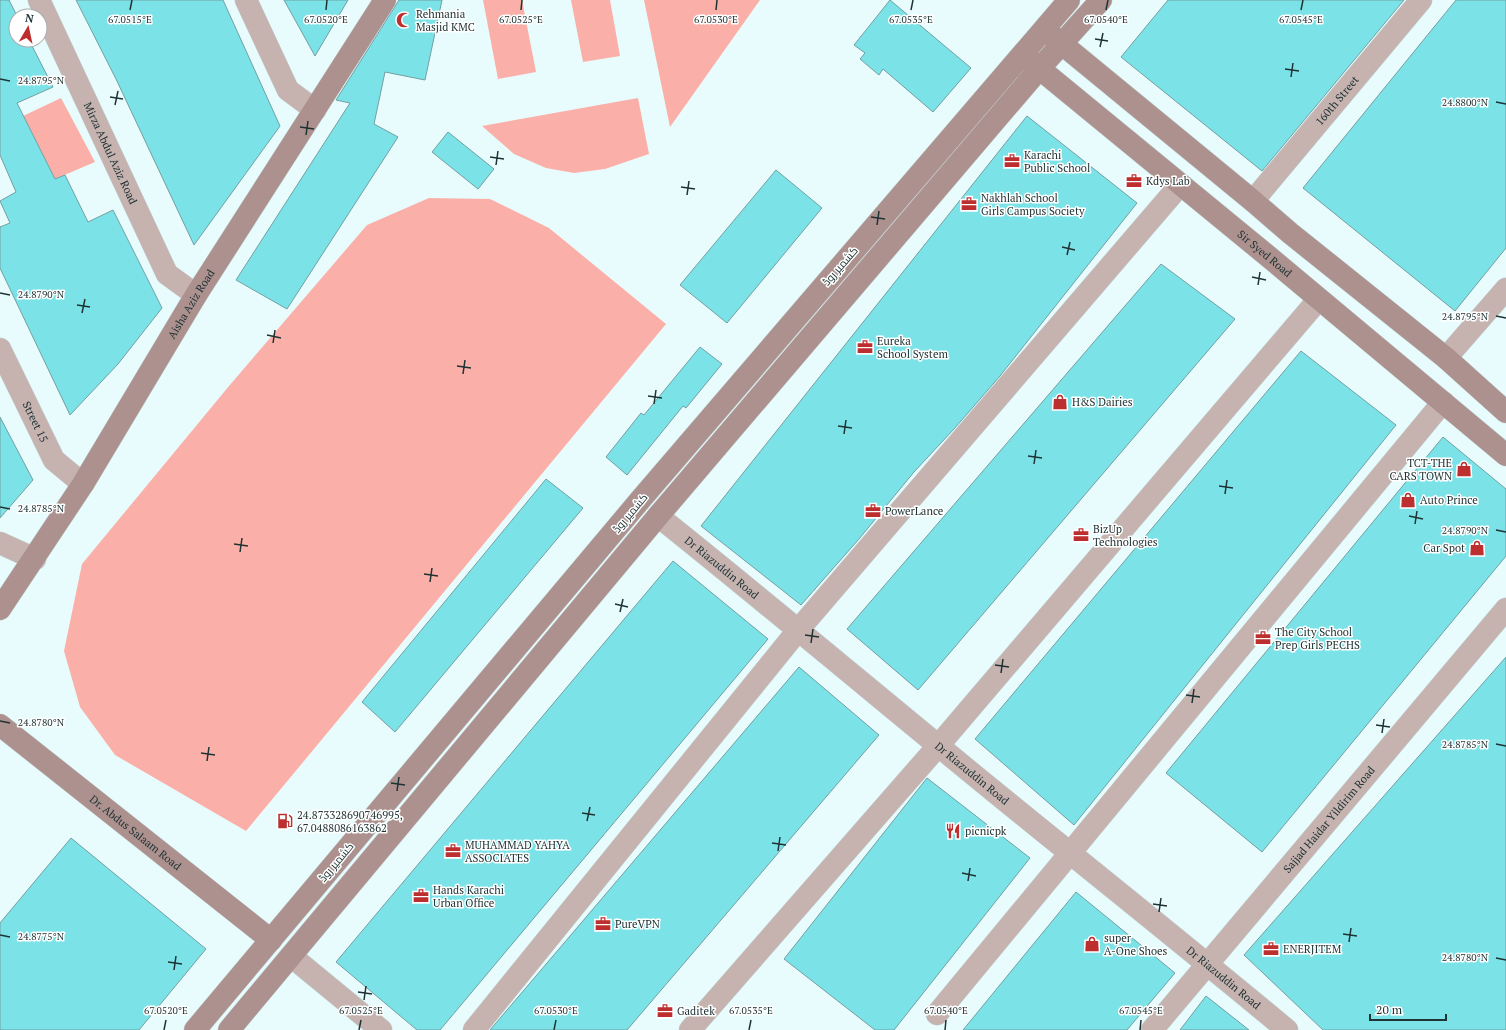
<svg xmlns="http://www.w3.org/2000/svg" width="1506" height="1030" viewBox="0 0 1506 1030" font-family="'PT Serif',Cairo,serif">
	<rect width="100%" height="100%" fill="#e9fcfd"/>
	<!-- green -->
	<g fill="#fab0a8">
		<polygon points="483,0 522,0 536,72 498,79"/>
		<polygon points="571,0 610,0 620,56 583,62"/>
		<polygon points="644,0 760,0 670,127"/>
		<polygon points="61,98 95,162 55,179 23,116"/>
		<polygon points="638,98 649,154 605,169 574,173 546,168 514,154 482,126"/>
		<polygon points="429,198 490,199 549,228 666,324 246,831 115,755 80,707 64,651 82,564 229,386 367,225"/>
	</g>
	<!-- building -->
	<g fill="#7be3e8" stroke="#729fa2">
		<polygon points="0,0 9,0 17,16 16,16 16,40 29,40 53,87 17,103 55,179 65,175 88,222 113,210 162,308 118,364 70,415 0,268 0,227 10,223 0,201 16,192 0,155"/>
		<polygon points="76,0 223,0 280,126 194,245 116,79"/>
		<polygon points="284,0 348,0 315,56"/>
		<polygon points="399,0 442,0 425,80 385,72 374,124 398,137 287,309 236,280 350,103 336,100"/>
		<polygon points="890,0 971,68 933,112 883,69 879,75 860,59 865,53 854,45"/>
		<polygon points="1168,0 1404,0 1262,171 1121,57"/>
		<polygon points="1456,0 1506,0 1506,248 1455,311 1303,188"/>
		<polygon points="1027,116 1137,203 1000,376 954,429 914,472 859,539 801,605 701,526"/>
		<polygon points="448,132 494,169 478,189 432,152"/>
		<polygon points="776,170 822,208 727,323 680,285"/>
		<polygon points="1161,264 1235,319 918,690 847,629"/>
		<polygon points="700,347 722,364 686,408 683,406 627,475 606,457 641,413 644,415"/>
		<polygon points="1301,351 1396,425 1074,825 975,739"/>
		<polygon points="0,417 33,480 0,518"/>
		<polygon points="1443,437 1506,489 1506,556 1262,852 1166,773"/>
		<polygon points="546,479 583,508 395,732 362,702"/>
		<polygon points="673,561 768,639 440,1030 417,1030 336,962"/>
		<polygon points="1506,657 1506,1030 1323,1030 1244,955"/>
		<polygon points="799,667 879,735 627,1030 490,1030"/>
		<polygon points="927,778 1030,858 894,1030 875,1030 784,959"/>
		<polygon points="71,838 206,949 139,1030 0,1030 0,923"/>
		<polygon points="1076,892 1175,973 1127,1030 963,1030"/>
		<polygon points="1206,996 1249,1030 1180,1030"/>
	</g>
	<g fill="none" stroke-linecap="round" stroke-linejoin="round">
		<defs>
			<g id="street">
				<path id="s1" d="M39,0L167,274L196,295"/>
				<polyline points="246,0 288,90 315,110"/>
				<path id="s2" d="M1253,201L1421,0"/>
				<path id="s3" d="M0,349L54,460L83,484"/>
				<polyline points="1446,358 1506,289"/>
				<path id="s4" d="M658,516C772,607 883,701 996,793C1093,872 1191,950 1287,1030"/>
				<polyline points="0,543 35,559"/>
				<polyline points="291,956 381,1030"/>
				<polyline points="937,1014 1443,402"/>
				<polyline points="474,1030 799,629 1180,185"/>
				<polyline points="690,1030 938,746 1318,300"/>
				<path id="s5" d="M1152,1030L1506,609"/>
			</g>
			<g id="secondary">
				<polyline points="1051,35 1253,201 1290,233 1446,358 1506,412"/>
				<path id="s6" d="M1029,60L1269,257L1506,455"/>
				<path id="s7" d="M0,609L83,484L196,295L385,0"/>
				<path id="s8" d="M0,725L271,940"/>
				<polyline points="195,1030 641,499 1069,0"/>
				<polyline points="229,1030 658,516 1039,69 1101,0"/>
			</g>
		</defs>
		<!-- street casing -->
		<use href="#street" stroke="#c5d8d9" stroke-width="23"/>
		<!-- secondary casing -->
		<use href="#secondary" stroke="#c5d8d9" stroke-width="23"/>
		<!-- street -->
		<use href="#street" stroke="#c6b3b0" stroke-width="22"/>
		<!-- secondary -->
		<use href="#secondary" stroke="#ad918e" stroke-width="22"/>
	</g>
	<!-- ticks -->
	<path fill="none" stroke="#203334" stroke-width="1.5" d="M130,10L132,0M326,10L327,0M521,10L522,0M716,10L717,0M911,10L913,0M1106,10L1108,0M1301,10L1303,0M1095,39L1108,41M1100,47L1103,33M1285,69L1299,71M1291,77L1293,63M0,79L10,81M110,97L123,99M1496,102L1506,104M115,105L118,91M300,127L314,129M306,135L308,121M490,157L504,159M496,165L498,151M681,187L695,189M687,195L689,181M871,217L885,219M877,225L879,211M1062,247L1075,250M1067,255L1070,242M1252,277L1266,280M1258,285L1260,272M0,293L10,295M77,305L90,307M82,313L85,299M1496,316L1506,318M267,335L281,338M273,343L275,330M457,366L471,368M463,374L465,360M648,396L662,398M654,404L656,390M838,426L852,428M844,434L846,420M1028,456L1042,458M1034,464L1036,450M1219,486L1233,488M1225,494L1227,480M0,507L10,509M1409,516L1423,519M1415,524L1417,511M1496,530L1506,532M234,544L248,546M240,552L242,538M424,574L438,576M430,582L432,568M615,604L628,607M620,612L623,599M805,635L819,637M811,643L813,629M995,665L1009,667M1001,673L1003,659M1186,695L1200,697M1192,703L1194,689M0,721L10,723M1376,725L1390,727M1382,733L1384,719M1496,744L1506,746M201,753L215,755M207,761L209,747M391,783L405,785M397,791L399,777M582,813L595,815M587,821L590,807M772,843L786,845M778,851L780,837M962,873L976,876M968,881L970,868M1153,904L1167,906M1159,912L1161,898M1343,934L1357,936M0,935L10,937M1349,942L1351,928M1496,958L1506,960M168,962L182,964M174,970L176,956M358,992L372,994M364,1000L366,986M164,1030L166,1020M359,1030L361,1020M554,1030L556,1020M749,1030L751,1020M945,1030L946,1020M1140,1030L1141,1020"/>
	<!-- icons -->
	<defs>
		<symbol id="mosque-bare" viewBox="-9 -9 18 18"><path d="M3.5-4.9A6 6 0 1 0 3.5 4.9A5 5 0 1 1 3.5-4.9Z" fill="#bd2e2e" stroke="#fff" stroke-width="2.5" paint-order="stroke"/></symbol>
		<symbol id="office-bare" viewBox="-9 -9 18 18"><path d="M-6-3h4V-5.5h4V-3h4V5H-6ZM-1-4.5V-3h2v-1.5ZM-6 0V1H6V0Z" fill="#bd2e2e" stroke="#fff" stroke-width="2.5" paint-order="stroke"/></symbol>
		<symbol id="shop-bare" viewBox="-9 -9 18 18"><path d="M-5-2.5h2.3a2.7 3.5 0 0 1 5.4 0H5L5.5 6h-11ZM-1.5-2.5h3a1.5 2.3 0 0 0-3 0Z" fill="#bd2e2e" stroke="#fff" stroke-width="2.5" paint-order="stroke"/></symbol>
		<symbol id="fuel-bare" viewBox="-9 -9 18 18"><path d="M-5.5-6h7V0h2V4h1.3V-2.5L3-4.5l.8-.8L6-3V5H2.5V1h-1V6h-7ZM-4.2-4.7v3.2H.2V-4.7Z" fill="#bd2e2e" stroke="#fff" stroke-width="2.5" paint-order="stroke"/></symbol>
		<symbol id="restaurant-bare" viewBox="-9 -9 18 18"><path d="M-5-6h1v4h1v-4h1v4h1v-4h1v5L-1.5 .5V6h-2V.5L-5-1ZM5-6V6H3V1.5H1.5Q1.5-4 5-6Z" fill="#bd2e2e" stroke="#fff" stroke-width="2.5" paint-order="stroke"/></symbol>
	</defs>
	<g fill-rule="evenodd">
		<use href="#mosque-bare" x="393" y="9" width="22" height="22"/>
		<use href="#office-bare" x="1001" y="150" width="22" height="22"/>
		<use href="#office-bare" x="1123" y="170" width="22" height="22"/>
		<use href="#office-bare" x="958" y="193" width="22" height="22"/>
		<use href="#office-bare" x="854" y="336" width="22" height="22"/>
		<use href="#shop-bare" x="1049" y="391" width="22" height="22"/>
		<use href="#shop-bare" x="1453" y="458" width="22" height="22"/>
		<use href="#shop-bare" x="1397" y="489" width="22" height="22"/>
		<use href="#office-bare" x="862" y="500" width="22" height="22"/>
		<use href="#office-bare" x="1070" y="524" width="22" height="22"/>
		<use href="#shop-bare" x="1466" y="537" width="22" height="22"/>
		<use href="#office-bare" x="1252" y="627" width="22" height="22"/>
		<use href="#fuel-bare" x="274" y="810" width="22" height="22"/>
		<use href="#restaurant-bare" x="942" y="820" width="22" height="22"/>
		<use href="#office-bare" x="442" y="840" width="22" height="22"/>
		<use href="#office-bare" x="410" y="885" width="22" height="22"/>
		<use href="#office-bare" x="592" y="913" width="22" height="22"/>
		<use href="#shop-bare" x="1081" y="933" width="22" height="22"/>
		<use href="#office-bare" x="1260" y="938" width="22" height="22"/>
		<use href="#office-bare" x="654" y="1000" width="22" height="22"/>
	</g>
	<g text-anchor="middle" stroke-width="3" stroke-linejoin="round" paint-order="stroke">
		<!-- poi labels -->
		<g font-size="11" fill="#203334" stroke="#fff" text-anchor="start">
			<text x="416" y="18">Rehmania<tspan x="416" dy="13">Masjid KMC</tspan></text>
			<text x="1024" y="159">Karachi<tspan x="1024" dy="13">Public School</tspan></text>
			<text x="1146" y="185">Kdys Lab</text>
			<text x="981" y="202">Nakhlah School<tspan x="981" dy="13">Girls Campus Society</tspan></text>
			<text x="877" y="345">Eureka<tspan x="877" dy="13">School System</tspan></text>
			<text x="1072" y="406">H&amp;S Dairies</text>
			<text x="1452" y="467" text-anchor="end">TCT-THE<tspan x="1452" dy="13">CARS TOWN</tspan></text>
			<text x="1420" y="504">Auto Prince</text>
			<text x="885" y="515">PowerLance</text>
			<text x="1093" y="533">BizUp<tspan x="1093" dy="13">Technologies</tspan></text>
			<text x="1465" y="552" text-anchor="end">Car Spot</text>
			<text x="1275" y="636">The City School<tspan x="1275" dy="13">Prep Girls PECHS</tspan></text>
			<text x="297" y="819">24.873328690746995,<tspan x="297" dy="13">67.0488086163862</tspan></text>
			<text x="965" y="835">picnicpk</text>
			<text x="465" y="849">MUHAMMAD YAHYA<tspan x="465" dy="13">ASSOCIATES</tspan></text>
			<text x="433" y="894">Hands Karachi<tspan x="433" dy="13">Urban Office</tspan></text>
			<text x="615" y="928">PureVPN</text>
			<text x="1104" y="942">super<tspan x="1104" dy="13">A-One Shoes</tspan></text>
			<text x="1283" y="953">ENERJITEM</text>
			<text x="677" y="1015">Gaditek</text>
		</g>
		<!-- street labels -->
		<g font-size="11" fill="#203334" stroke="#fff">
			<text dy="4" stroke="none"><textPath href="#s2" startOffset="131">160th Street</textPath></text>
			<text dy="4" stroke="none"><textPath href="#s1" startOffset="169">Mirza Abdul Aziz Road</textPath></text>
			<text dy="4" stroke="none"><textPath href="#s6" startOffset="305">Sir Syed Road</textPath></text>
			<text transform="translate(840 266) rotate(-49)" y="4">کشمیر روڈ</text>
			<text dy="4" stroke="none"><textPath href="#s7" startOffset="360">Aisha Aziz Road</textPath></text>
			<text dy="4" stroke="none"><textPath href="#s3" startOffset="81">Street 15</textPath></text>
			<text transform="translate(630 513) rotate(-50)" y="4">کشمیر روڈ</text>
			<text dy="4" stroke="none"><textPath href="#s4" startOffset="82">Dr Riazuddin Road</textPath></text>
			<text dy="4" stroke="none"><textPath href="#s4" startOffset="406">Dr Riazuddin Road</textPath></text>
			<text dy="4" stroke="none"><textPath href="#s5" startOffset="275">Sajjad Haidar Yildirim Road</textPath></text>
			<text dy="4" stroke="none"><textPath href="#s8" startOffset="173">Dr. Abdus Salaam Road</textPath></text>
			<text transform="translate(336 862) rotate(-50)" y="4">کشمیر روڈ</text>
			<text dy="4" stroke="none"><textPath href="#s4" startOffset="730">Dr Riazuddin Road</textPath></text>
		</g>
	</g>
	<g font-size="10" text-anchor="middle" fill="#203334" stroke="#fff" stroke-width="3" stroke-linejoin="round" paint-order="stroke">
		<text x="130" y="23">67.0515°E</text>
		<text x="326" y="23">67.0520°E</text>
		<text x="521" y="23">67.0525°E</text>
		<text x="716" y="23">67.0530°E</text>
		<text x="911" y="23">67.0535°E</text>
		<text x="1106" y="23">67.0540°E</text>
		<text x="1301" y="23">67.0545°E</text>
		<text x="41" y="84">24.8795°N</text>
		<text x="1465" y="106">24.8800°N</text>
		<text x="41" y="298">24.8790°N</text>
		<text x="1465" y="320">24.8795°N</text>
		<text x="41" y="512">24.8785°N</text>
		<text x="1465" y="534">24.8790°N</text>
		<text x="41" y="726">24.8780°N</text>
		<text x="1465" y="748">24.8785°N</text>
		<text x="41" y="940">24.8775°N</text>
		<text x="1465" y="961">24.8780°N</text>
		<text x="166" y="1014">67.0520°E</text>
		<text x="361" y="1014">67.0525°E</text>
		<text x="556" y="1014">67.0530°E</text>
		<text x="751" y="1014">67.0535°E</text>
		<text x="946" y="1014">67.0540°E</text>
		<text x="1141" y="1014">67.0545°E</text>
	</g>
	<!-- north arrow -->
	<g transform="translate(28 28) rotate(9)"><circle r="19" fill="#ffffff" stroke="#a6adae"/>
	<path d="M0-3L7 15L0 10L-7 15Z" fill="#bd2e2e"/>
	<text y="-6" font-size="11" font-weight="bold" text-anchor="middle" fill="#203334">N</text>
	</g>
	<!-- scale -->
	<path d="M1370 1014v6h76v-6" fill="none" stroke="#203334" stroke-width="2"/>
	<text x="1376" y="1014" font-size="12" fill="#203334" stroke="#ffffff" stroke-width="3" paint-order="stroke">20 m</text>
</svg>
